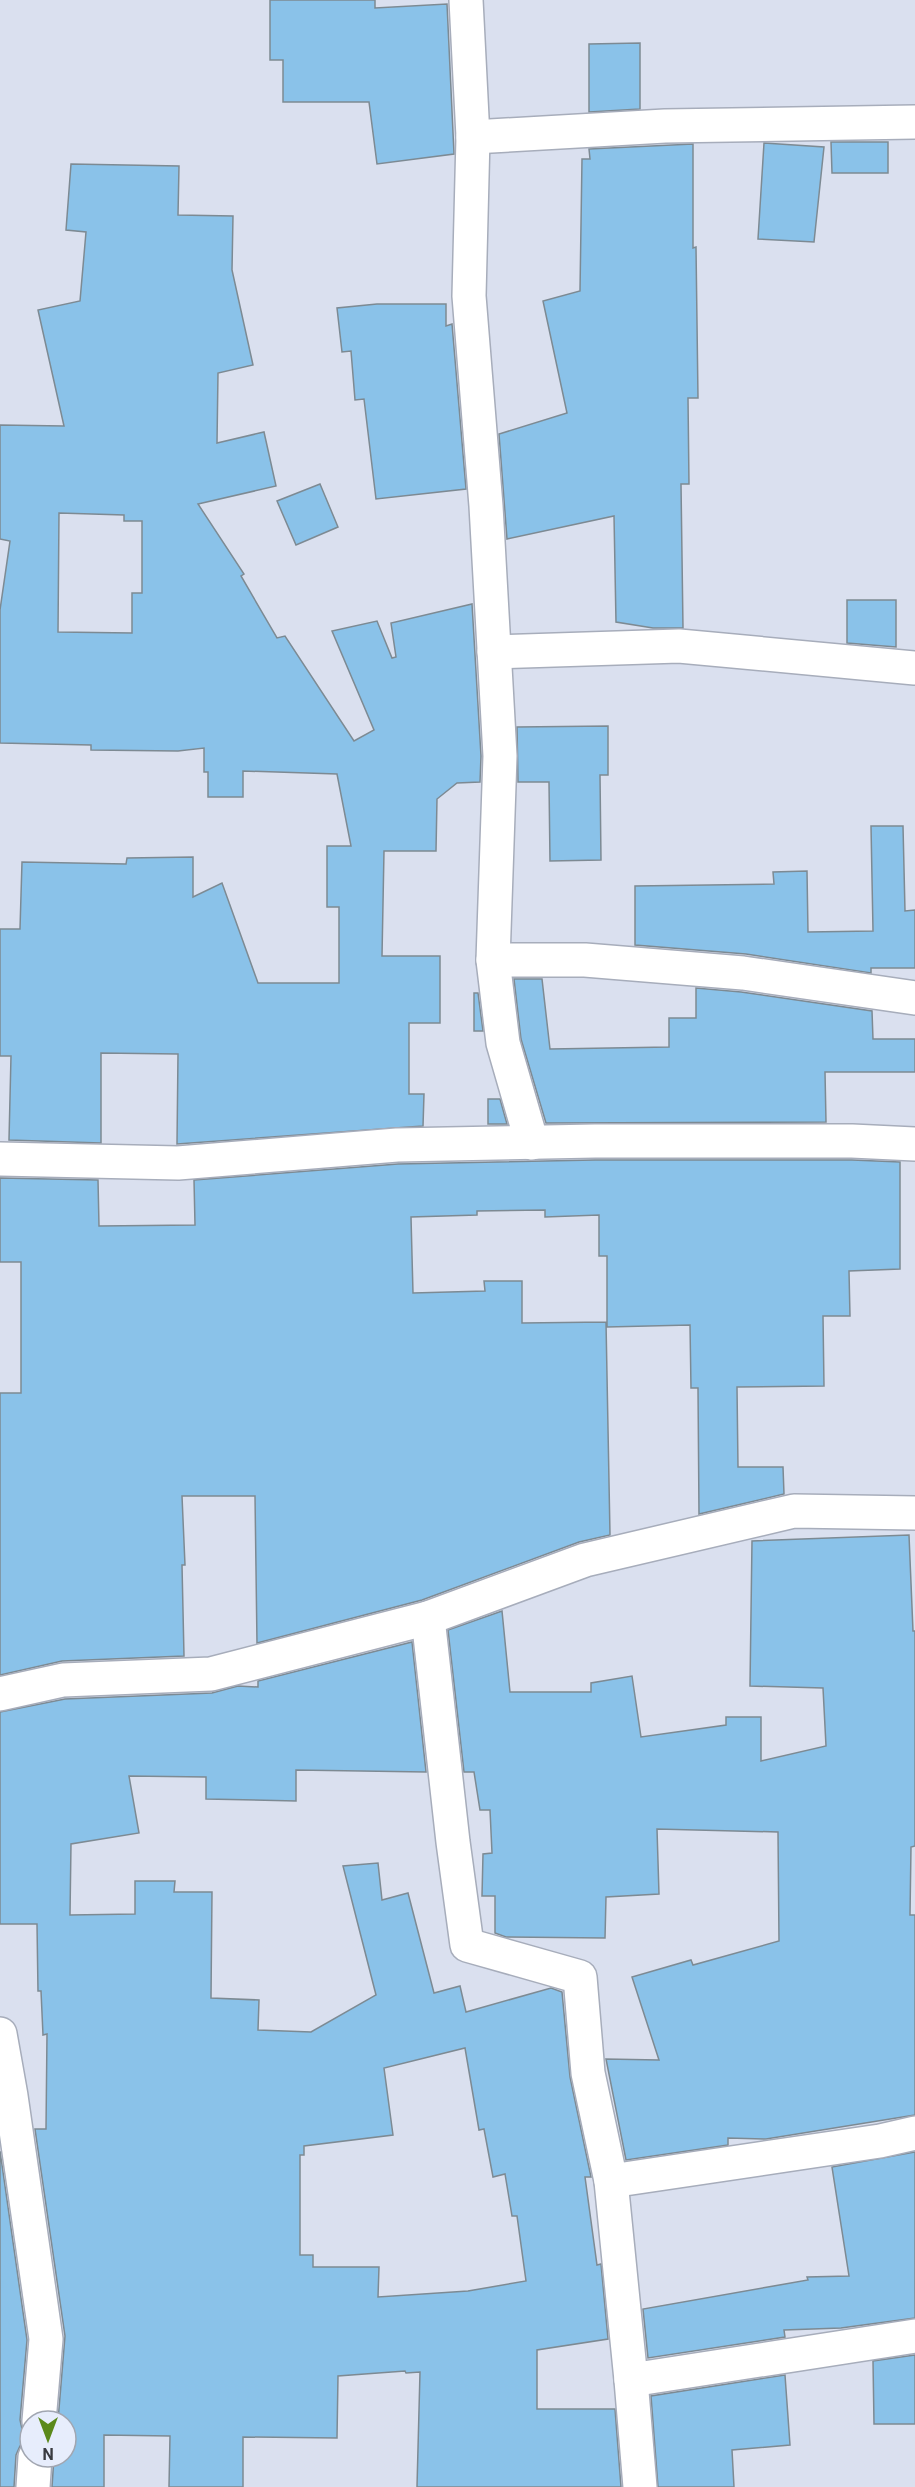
<svg xmlns="http://www.w3.org/2000/svg" width="915" height="2487" viewBox="0 0 915 2487" font-family="Roboto,sans-serif">
	<rect width="100%" height="100%" fill="#dae0ef"/>
	<!-- building -->
	<g fill="#8ac2e9" stroke="#7d8a93" stroke-width="1.5" fill-rule="evenodd">
		<polygon points="270,0 375,0 375,8 447,4 454,154 377,164 369,102 283,102 283,60 270,60"/>
		<polygon points="640,43 640,109 589,112 589,44"/>
		<polygon points="831,142 888,142 888,173 832,173"/>
		<polygon points="764,143 824,147 814,242 758,239"/>
		<polygon points="693,144 693,248 696,247 698,398 688,398 689,484 681,484 683,628 653,628 616,622 614,516 507,539 499,434 567,413 543,301 580,291 582,159 590,159 589,149"/>
		<path d="M71,164L179,166L178,215L233,216L232,270L253,365L218,373L217,443L264,432L276,486L198,504L244,574L241,576L277,638L285,636L354,741L374,730L332,631L377,621L392,658L396,657L391,623L472,604L481,756L480,782L457,783L437,799L436,851H384L382,956H440V1023H409V1094H424L423,1126L177,1144L178,1054L101,1053V1143L9,1140L11,1056H0V929H20L22,862L126,864L127,858L193,857V897L222,883L258,983H339V907H327V846H351L337,774L243,771V797H208V772H204V748L178,751L91,750V745L0,743V610L10,541L0,539V425L64,426L38,310L80,301L86,232L66,230ZM59,513L124,515V521H142V593H132V633L58,632Z"/>
		<polygon points="377,304 446,304 446,326 452,324 466,489 376,499 364,399 355,400 351,351 342,352 337,308"/>
		<polygon points="320,484 338,527 296,545 277,501"/>
		<polygon points="847,600 896,600 896,647 847,643"/>
		<polygon points="608,726 608,775 600,775 601,860 550,861 549,782 518,782 517,727"/>
		<polygon points="871,826 903,826 905,911 915,910 915,968 871,968 871,973 746,954 635,945 635,886 774,884 773,872 807,871 808,932 873,931"/>
		<polygon points="514,979 542,979 550,1049 669,1047 669,1018 696,1018 696,988 741,992 872,1011 873,1039 915,1039 915,1072 825,1072 826,1122 546,1123 521,1039"/>
		<polygon points="474,993 478,993 483,1031 474,1031"/>
		<polygon points="488,1099 500,1099 507,1124 488,1124"/>
		<polygon points="595,1160 852,1160 900,1162 900,1269 849,1271 850,1316 823,1316 824,1386 737,1387 738,1467 783,1467 784,1494 699,1514 698,1388 691,1388 690,1325 607,1327 607,1256 599,1256 599,1215 545,1217 545,1210 477,1211 477,1215 411,1217 413,1293 485,1291 484,1281 522,1281 522,1323 606,1322 610,1535 579,1542 422,1600 257,1643 255,1496 182,1496 185,1565 182,1565 184,1656 62,1661 0,1675 0,1393 21,1393 21,1262 0,1262 0,1178 98,1180 99,1226 195,1225 194,1180 398,1164"/>
		<polygon points="909,1535 913,1631 915,1631 915,1846 911,1847 910,1915 915,1915 915,2115 766,2139 728,2138 728,2145 626,2160 606,2059 659,2060 632,1977 691,1960 693,1965 779,1941 778,1832 657,1829 659,1894 606,1897 605,1938 506,1937 495,1933 495,1896 482,1896 483,1854 492,1853 490,1810 480,1810 474,1772 464,1772 448,1630 502,1611 510,1692 591,1692 591,1683 632,1676 641,1737 726,1725 726,1717 761,1717 761,1761 826,1746 823,1688 750,1686 752,1541"/>
		<path d="M412,1642L426,1772L296,1770V1801L206,1799V1777L129,1776L139,1833L71,1844L70,1915L135,1914V1881H175L174,1892H212L211,1998L259,2000L258,2030L311,2032L376,1995L343,1866L378,1863L382,1900L408,1893L434,1993L460,1986L466,2012L551,1988L562,1992L570,2077L591,2177H585L597,2265L601,2264L608,2339L537,2350V2409H615L621,2487H417L420,2372L406,2373L405,2371L338,2376L337,2438L243,2437V2487H169L170,2436L104,2435V2487H52L54,2457H66V2421H58L65,2336L35,2129H46L47,2034L43,2035L41,1991H38L37,1924H0V1712L65,1699L212,1693L238,1686L258,1687V1681ZM465,2048L479,2130L484,2129L493,2177L505,2174L512,2216H517L526,2281L468,2291L378,2297L379,2267H313V2255H300V2155H304V2146L393,2135L384,2068Z"/>
		<polygon points="0,2151 27,2340 20,2420 22,2429 30,2439 20,2446 16,2455 14,2487 0,2487"/>
		<polygon points="915,2152 915,2318 841,2328 784,2330 785,2337 648,2358 643,2309 808,2280 807,2277 849,2276 832,2167"/>
		<polygon points="915,2355 915,2424 874,2424 873,2361"/>
		<polygon points="785,2375 790,2445 732,2450 734,2487 658,2487 651,2396"/>
	</g>
	<g fill="none" stroke-linecap="round" stroke-linejoin="round">
		<defs>
			<g id="street">
				<polyline points="466,0 473,137 469,296 486,506 500,756 493,960 503,1043 532,1143"/>
				<polyline points="473,137 665,126 915,122"/>
				<polyline points="494,652 679,646 915,668"/>
				<polyline points="493,960 585,960 743,973 915,998"/>
				<polyline points="0,1159 178,1163 397,1145 595,1141 852,1141 915,1144"/>
				<polyline points="428,1618 453,1842 467,1945 580,1977 588,2073 611,2181 631,2380 640,2487"/>
				<polyline points="0,1694 63,1680 211,1674 428,1618 585,1560 794,1511 915,1513"/>
				<polyline points="0,2034 11,2096 46,2339 39,2421"/>
				<polyline points="611,2181 880,2141 915,2133"/>
				<polyline points="631,2380 915,2336"/>
				<polyline points="33,2487 35,2457"/>
			</g>
		</defs>
		<!-- street casing -->
		<use href="#street" stroke="#a7adbb" stroke-width="36"/>
		<!-- street -->
		<use href="#street" stroke="#fff" stroke-width="33"/>
	</g>
	<!-- north arrow -->
	<g transform="translate(48 2439) rotate(180)"><circle r="28" fill="#e7edfc" stroke="#a1a6b1" stroke-width="1.5"/>
	<path d="M0-4.5L10 22L0 15L-10 22Z" fill="#5b891b"/>
	<text y="-9" font-size="16" font-weight="bold" text-anchor="middle" fill="#393b41">N</text>
	</g>
</svg>
